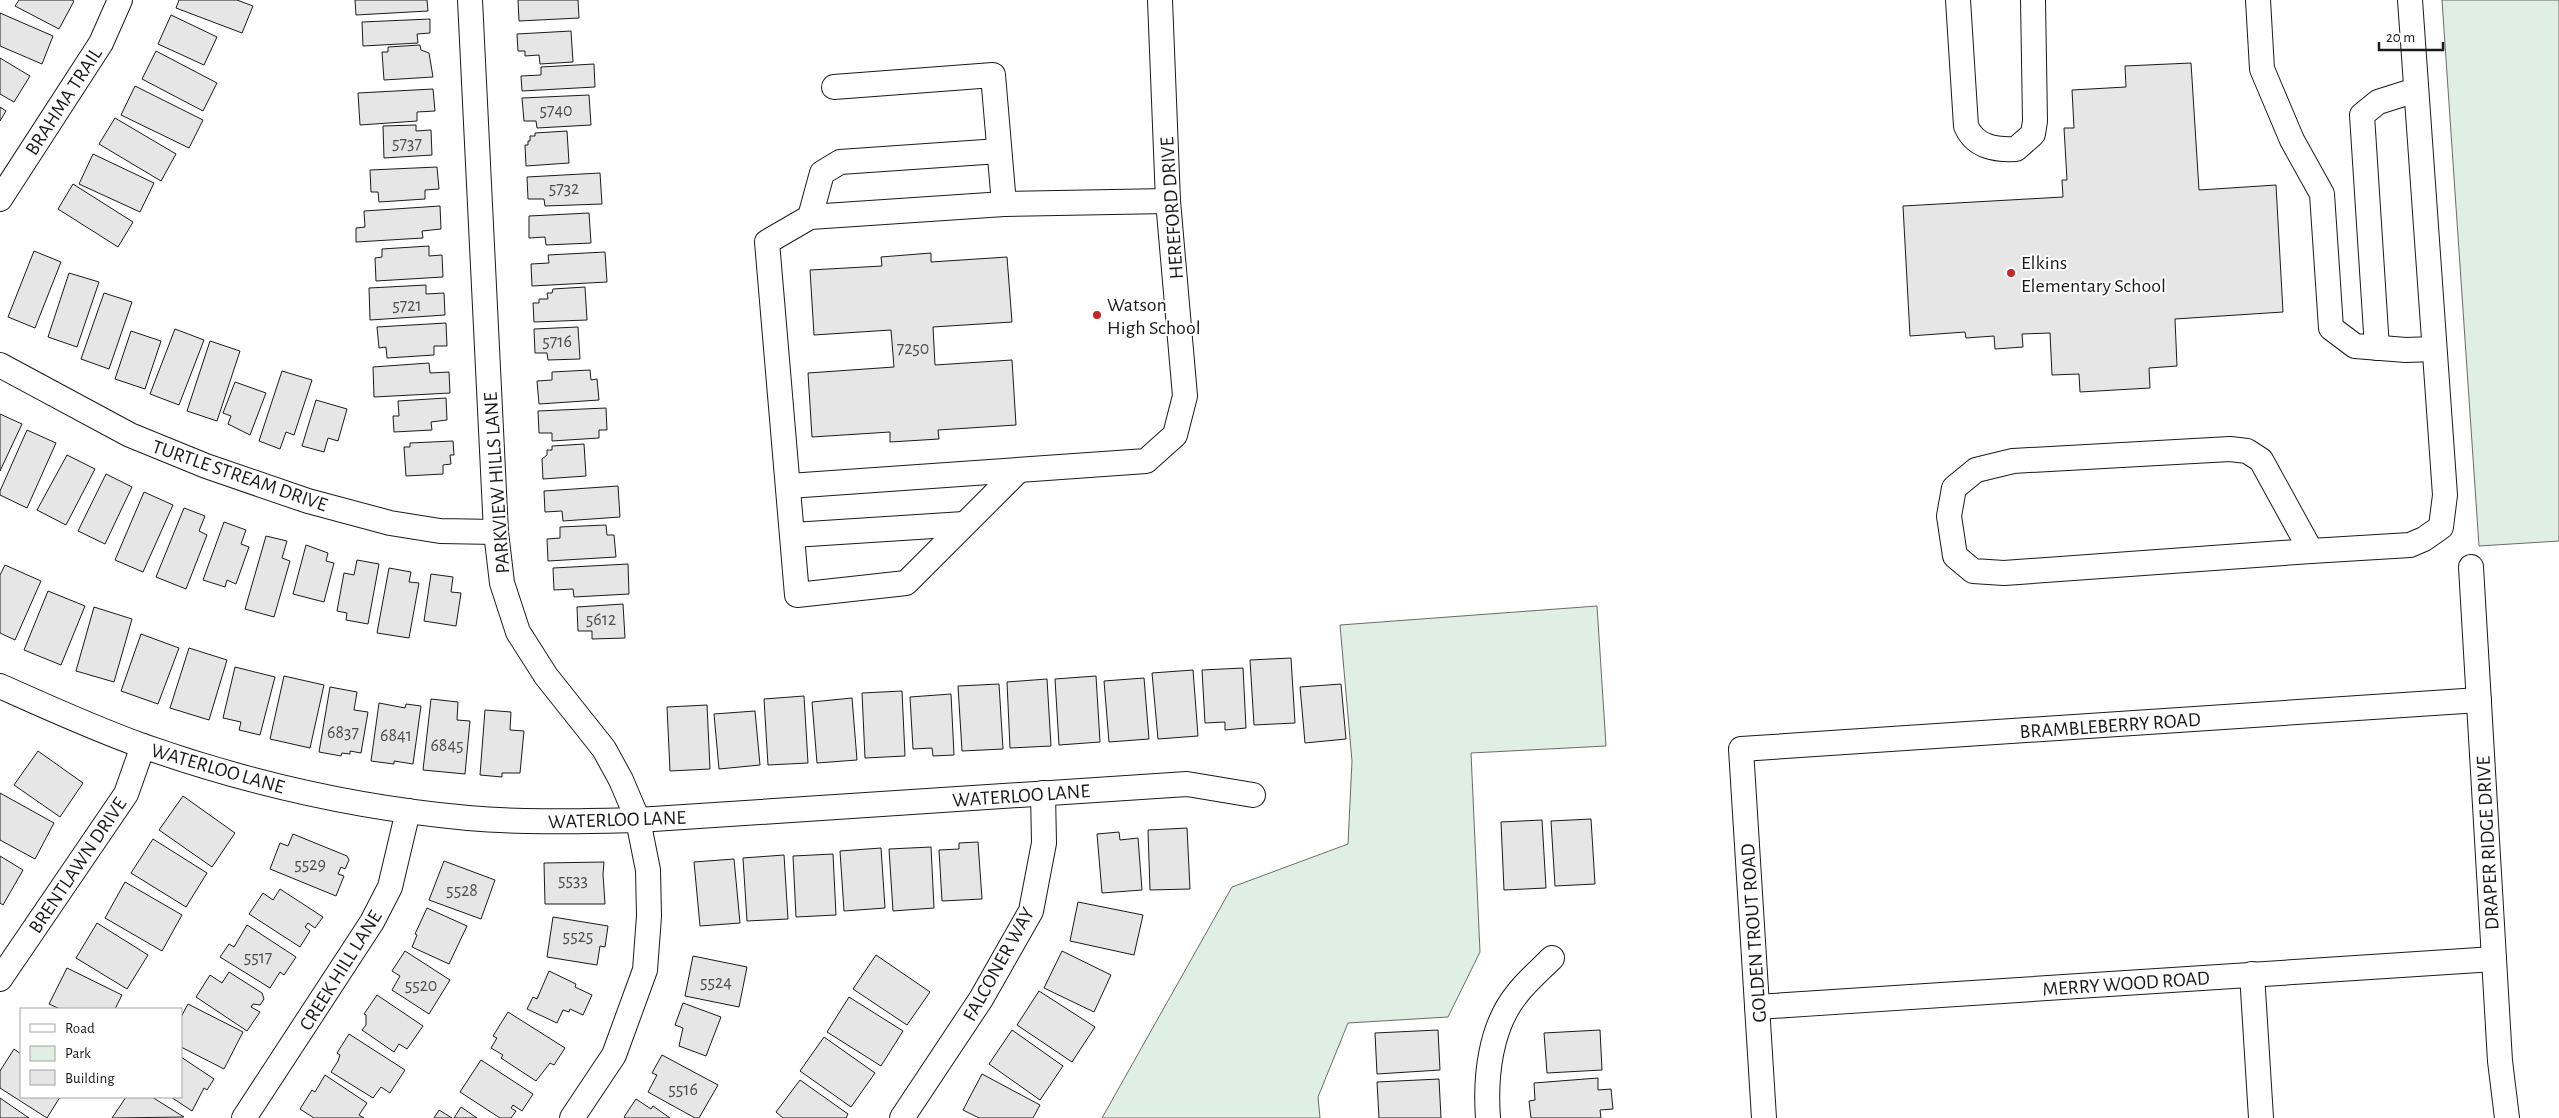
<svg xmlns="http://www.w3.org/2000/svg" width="2559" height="1118" viewBox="0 0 2559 1118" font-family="'Alegreya Sans',sans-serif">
	<rect width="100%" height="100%" fill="#fff"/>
	<!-- green -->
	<g fill="#e0efe3" stroke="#6a6a6a">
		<polygon points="2442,0 2559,0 2559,541 2479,546"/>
		<polygon points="1597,606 1606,746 1471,753 1480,952 1448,1017 1348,1023 1318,1097 1320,1118 1102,1118 1232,887 1348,844 1352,761 1340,625"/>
	</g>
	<!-- building -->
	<g fill="#e6e6e6" stroke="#1a1a1a">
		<polygon points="19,0 72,0 74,1 59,29 15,6"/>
		<polygon points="179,0 237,0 253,6 242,33 176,8"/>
		<polygon points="355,0 427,0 428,11 356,15"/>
		<polygon points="518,0 578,0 579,18 519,21"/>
		<polygon points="0,13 53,36 42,64 0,46"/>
		<polygon points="171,15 217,37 204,65 158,44"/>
		<polygon points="430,19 430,33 417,34 418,43 363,46 362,22"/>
		<polygon points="571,31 573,62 540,64 539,55 525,56 525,51 518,51 517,34"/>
		<polygon points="420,45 421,50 429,53 433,77 384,80 382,52 388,52 388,47"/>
		<polygon points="156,51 217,83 203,111 142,79"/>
		<polygon points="0,58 30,76 14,102 0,94"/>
		<polygon points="2191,63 2199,190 2276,185 2283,312 2175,319 2177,366 2149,368 2150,388 2080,392 2079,374 2052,375 2050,333 2022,334 2023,347 1995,349 1994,336 1966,338 1965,332 1910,336 1903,206 2063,197 2062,180 2067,180 2064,128 2074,128 2072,90 2126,87 2125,66"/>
		<polygon points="594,64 595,87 522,91 521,76 541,75 541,67"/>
		<polygon points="135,86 203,120 189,148 121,115"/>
		<polygon points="433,89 435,111 417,112 417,121 360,125 358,93"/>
		<polygon points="589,95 591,125 537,128 536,121 524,121 522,98"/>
		<polygon points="0,107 6,111 0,121"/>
		<polygon points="115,118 176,154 161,181 99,144"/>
		<polygon points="416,125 416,131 431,130 432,155 384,158 383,126"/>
		<polygon points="567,131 569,163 526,166 525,145 528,145 528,141 530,141 530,136 535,136 535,133"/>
		<polygon points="93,154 154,183 140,212 79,184"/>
		<polygon points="437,167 439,189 425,190 425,199 379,202 378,192 371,192 370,170"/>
		<polygon points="600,173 602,204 545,206 544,199 528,199 527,177"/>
		<polygon points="73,184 133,222 118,247 58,209"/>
		<polygon points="440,206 441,229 422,231 423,238 356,242 356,228 365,227 364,211"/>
		<polygon points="589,213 591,243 546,245 545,237 529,238 529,216"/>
		<polygon points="429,246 429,256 442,255 443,277 376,281 375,258 382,257 382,249"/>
		<polygon points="34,251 61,262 35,328 8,317"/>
		<polygon points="605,252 607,282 532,286 531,264 549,263 548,255"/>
		<polygon points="931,253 931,262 1007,257 1012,322 933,327 935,365 1012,360 1016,425 938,430 939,439 890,442 890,432 812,437 808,373 894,367 891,330 814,335 810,270 882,266 881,257"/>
		<polygon points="69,273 99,282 77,347 48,337"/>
		<polygon points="426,285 426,294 444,293 445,315 370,320 369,288"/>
		<polygon points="585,287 587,320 534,322 533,303 539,303 539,299 548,299 547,293 552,293 553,289"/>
		<polygon points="104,293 132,302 109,369 81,359"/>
		<polygon points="446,323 447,346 434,346 434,355 387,358 386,347 379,348 377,327"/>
		<polygon points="578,327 580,359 548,360 547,353 535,353 534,329"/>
		<polygon points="175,329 204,340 179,405 150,394"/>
		<polygon points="131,331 161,341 145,389 115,379"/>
		<polygon points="210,341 240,351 217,421 187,411"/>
		<polygon points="429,363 430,373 449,372 450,393 374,397 373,367"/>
		<polygon points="590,370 591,380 597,379 599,400 539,404 537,381 552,380 552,372"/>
		<polygon points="282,371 312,380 294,435 286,432 280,449 259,441"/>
		<polygon points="235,382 266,393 250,435 228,424 231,416 223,413"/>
		<polygon points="446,398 447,420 431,422 432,430 394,432 393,416 399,416 398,401"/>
		<polygon points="316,400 347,409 338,441 328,438 324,452 302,446"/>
		<polygon points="606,408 607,430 599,430 599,438 552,441 552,433 539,433 538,411"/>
		<polygon points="0,414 22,424 0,471"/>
		<polygon points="27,430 56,443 27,508 0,495 0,491"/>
		<polygon points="453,441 454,455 450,455 451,464 443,465 443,474 406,476 404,447 410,447 410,443"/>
		<polygon points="584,444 586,476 543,479 542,459 547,455 547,450 552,450 552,446"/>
		<polygon points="67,455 95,469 66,525 37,510"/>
		<polygon points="106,474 132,487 105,544 78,531"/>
		<polygon points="618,486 620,517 563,521 562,511 545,512 544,491"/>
		<polygon points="144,492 173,505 143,572 115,560"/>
		<polygon points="184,508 205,516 199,531 207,535 186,589 156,577"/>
		<polygon points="224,522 246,530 241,544 249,547 236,584 227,580 225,587 203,580"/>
		<polygon points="606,525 607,535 614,535 616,557 548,561 547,539 560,538 560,527"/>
		<polygon points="266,536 287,541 282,558 290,561 274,617 245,609"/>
		<polygon points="306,545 328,553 326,561 334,563 324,602 293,594"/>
		<polygon points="357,560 379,564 368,624 346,620 347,613 337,611 344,573 354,575"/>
		<polygon points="628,564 629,594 574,597 573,589 554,590 553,568"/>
		<polygon points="5,565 41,581 15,640 0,633 0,575"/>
		<polygon points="389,568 411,572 409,582 419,583 409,638 377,633"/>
		<polygon points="431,574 453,577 451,592 461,593 456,626 424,621"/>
		<polygon points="48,591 85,606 61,665 24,650"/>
		<polygon points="623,604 625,638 592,639 592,631 578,631 577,607"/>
		<polygon points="94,607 132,619 114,682 76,671"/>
		<polygon points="141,634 179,648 158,704 121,691"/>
		<polygon points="189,648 227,660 209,720 170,708"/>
		<polygon points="1291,658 1295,723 1254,725 1250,660"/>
		<polygon points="235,667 275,677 260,735 239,730 241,722 223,718"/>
		<polygon points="1243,668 1246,728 1225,730 1225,722 1205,723 1202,670"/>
		<polygon points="1193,670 1198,736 1158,739 1152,673"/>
		<polygon points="284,676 324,685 310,748 270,739"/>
		<polygon points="1096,676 1100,742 1059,745 1055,679"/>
		<polygon points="1144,678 1149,739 1109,742 1104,681"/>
		<polygon points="1047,679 1051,746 1010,748 1007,682"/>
		<polygon points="999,684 1003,749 962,751 958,686"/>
		<polygon points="1341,684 1346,739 1305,743 1300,687"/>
		<polygon points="330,687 357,692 354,710 368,712 361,753 350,751 350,754 342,753 341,756 319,752"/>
		<polygon points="902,691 905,756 865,758 862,693"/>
		<polygon points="951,694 954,755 933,756 932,748 913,749 910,697"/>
		<polygon points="804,696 808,763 768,765 764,699"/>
		<polygon points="852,698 857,760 817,763 812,702"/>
		<polygon points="431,699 458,702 457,720 470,721 465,774 423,770"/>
		<polygon points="379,703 405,708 406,704 421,706 413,764 394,761 394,764 371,761"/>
		<polygon points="707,705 710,769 670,771 667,707"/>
		<polygon points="485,710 511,712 510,730 524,731 520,773 502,773 502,777 480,775"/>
		<polygon points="755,711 760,765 719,769 714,714"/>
		<polygon points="38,751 83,783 60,817 14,785"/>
		<polygon points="0,793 54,823 35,859 0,840"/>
		<polygon points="183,796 235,833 212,867 159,830"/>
		<polygon points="1591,819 1595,884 1555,886 1551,821"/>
		<polygon points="1542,820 1546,888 1504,890 1501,822"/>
		<polygon points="1187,828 1190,889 1150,890 1148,830"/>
		<polygon points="1119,832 1120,840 1138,838 1142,890 1102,893 1097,834"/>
		<polygon points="293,834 347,856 349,860 345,869 341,867 338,874 344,876 336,896 270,869 280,843 288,846"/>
		<polygon points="153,839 207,873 186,907 131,873"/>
		<polygon points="978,842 982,899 942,901 939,850 959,849 959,843"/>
		<polygon points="931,847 934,908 893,911 889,849"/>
		<polygon points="881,848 885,908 844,911 840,851"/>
		<polygon points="833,854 836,915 796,917 793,856"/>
		<polygon points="784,855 788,919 747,921 743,858"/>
		<polygon points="0,856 23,870 3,905 0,903"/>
		<polygon points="734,859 740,923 700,926 694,862"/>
		<polygon points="444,861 495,880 481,919 429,900"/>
		<polygon points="604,862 603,874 605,904 545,904 544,863"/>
		<polygon points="125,882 182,915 162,951 105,918"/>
		<polygon points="280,889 323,917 315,928 308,923 305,927 310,931 300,947 249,914 263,893 273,900"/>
		<polygon points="1078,902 1143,915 1134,955 1070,941"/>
		<polygon points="427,908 467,926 449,964 412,947 417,935 415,934"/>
		<polygon points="553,917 608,926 605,947 600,946 597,965 547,957"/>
		<polygon points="97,923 148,955 127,989 76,958"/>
		<polygon points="247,925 296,957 284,975 280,972 270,988 220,957 229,944 234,947"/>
		<polygon points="405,951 450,980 429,1014 392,990 400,976 392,971"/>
		<polygon points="1062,951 1111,975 1094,1012 1044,988"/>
		<polygon points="876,955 930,992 907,1025 853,989"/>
		<polygon points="693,956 747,967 739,1007 685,996"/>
		<polygon points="67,968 122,995 115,1009 60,1009 49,1004"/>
		<polygon points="549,971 576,984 575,987 592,995 583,1015 570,1009 569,1012 563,1010 557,1023 527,1009 533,997 537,999"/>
		<polygon points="229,972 262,993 264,999 260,1005 253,1004 251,1007 260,1012 247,1031 196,997 210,975 222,983"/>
		<polygon points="1039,991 1095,1027 1072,1062 1017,1025"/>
		<polygon points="377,995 423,1026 407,1049 399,1044 394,1052 362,1030 366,1025 366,1015 364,1014"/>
		<polygon points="849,997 903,1031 881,1066 827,1032"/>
		<polygon points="683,1003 721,1017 706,1056 679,1046 683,1028 675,1025"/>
		<polygon points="188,1004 243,1032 224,1069 181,1047 181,1017"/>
		<polygon points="508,1012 565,1048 554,1065 550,1063 536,1081 501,1058 503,1055 491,1048 497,1038 493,1036"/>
		<polygon points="1012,1030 1063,1066 1040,1100 989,1064"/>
		<polygon points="1438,1030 1440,1070 1377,1074 1375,1033"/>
		<polygon points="1600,1030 1602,1070 1547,1073 1544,1033"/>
		<polygon points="349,1034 405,1070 390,1093 381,1087 373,1098 331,1072 338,1061 340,1055 337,1053"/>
		<polygon points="824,1037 875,1073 851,1107 800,1071"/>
		<polygon points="14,1049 21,1054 21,1097 60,1097 47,1118 0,1088 0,1071"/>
		<polygon points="662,1055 718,1085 699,1118 695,1118 648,1092 657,1075 652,1073"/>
		<polygon points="181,1057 214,1079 207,1090 204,1088 192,1111 171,1097 181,1097"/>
		<polygon points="481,1060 533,1094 522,1111 513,1105 511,1108 516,1111 511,1118 500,1118 460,1092"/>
		<polygon points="982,1074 1040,1105 1033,1118 979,1118 963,1110"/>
		<polygon points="325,1075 367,1103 359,1115 364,1118 314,1118 300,1109 312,1090 315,1092"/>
		<polygon points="1598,1078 1598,1090 1611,1089 1613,1109 1600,1110 1601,1118 1531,1118 1529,1101 1535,1100 1534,1083"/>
		<polygon points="1439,1079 1441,1118 1379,1118 1377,1082"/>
		<polygon points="800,1080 848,1114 846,1118 783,1118 776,1112"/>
		<polygon points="126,1097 152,1097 184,1117 112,1118"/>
		<polygon points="0,1098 29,1118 0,1118"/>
		<polygon points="636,1099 651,1109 653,1106 670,1118 626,1118 624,1117"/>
		<polygon points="461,1107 477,1118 454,1118"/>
		<polygon points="439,1110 452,1118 434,1118"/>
	</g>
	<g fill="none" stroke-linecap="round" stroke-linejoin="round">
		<defs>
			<g id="minor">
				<polyline points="470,0 496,532 502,583 518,632 546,676 604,749 621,780 638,820 648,870 649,916 645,970 614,1055 572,1118"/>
				<path d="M1958,0L1966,126C1975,147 1995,150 2016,149L2033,134L2035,121L2033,0"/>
				<polyline points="2258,0 2262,69 2292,140 2322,194 2331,328 2355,346 2406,350 2434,349"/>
				<polyline points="834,87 993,75 1004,204"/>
				<polyline points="0,199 101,43 120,0"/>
				<polyline points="810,217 822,173 840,162 999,151"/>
				<polyline points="2377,348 2362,115 2378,102 2416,90"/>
				<polyline points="0,365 130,435 206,466 308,501 390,523 440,531 496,532"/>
				<polygon points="2230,449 2247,451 2261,460 2311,551 2004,573 1973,571 1955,556 1949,516 1954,488 1976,470 2013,461"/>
				<polyline points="1019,470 906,583 797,595 767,242 810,217 1004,204 1168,201"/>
				<polyline points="789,486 1146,461 1175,435 1185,396 1168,201 1160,0"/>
				<polyline points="793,535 964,524"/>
				<polyline points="2311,551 2410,545 2424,539 2441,527 2445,495 2410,0"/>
				<polyline points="2471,567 2500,1061 2507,1118"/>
				<path d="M0,686C47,707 95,729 143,746C248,783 358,808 468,818C525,823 582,821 638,820L1187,784L1253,795"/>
				<polyline points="2252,974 2261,1118"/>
				<polyline points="0,979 126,794 143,746"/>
				<polyline points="1757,1007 2494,959"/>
				<polyline points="244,1118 372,922 390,887 408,811"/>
				<polyline points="902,1118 981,999 1031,911 1044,843 1043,793"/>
				<path d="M1488,1118C1485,1077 1490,1027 1517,994C1527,981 1540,970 1552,958"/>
				<polyline points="1764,1118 1741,749 2479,700"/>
			</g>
		</defs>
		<!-- minor casing -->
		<use href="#minor" stroke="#1a1a1a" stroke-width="26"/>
		<!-- minor -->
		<use href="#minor" stroke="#fff" stroke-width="24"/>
	</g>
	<!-- markers -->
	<g fill="#c62828" stroke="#fff" stroke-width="2">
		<circle cx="2011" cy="273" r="5"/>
		<circle cx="1097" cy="315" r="5"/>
	</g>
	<g text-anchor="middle" stroke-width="4" stroke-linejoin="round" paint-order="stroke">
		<!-- number labels -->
		<g font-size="18" fill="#4d4d4d">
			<text x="556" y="116">5740</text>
			<text x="407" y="149">5737</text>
			<text x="564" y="194">5732</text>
			<text x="407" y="311">5721</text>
			<text x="557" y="347">5716</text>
			<text x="913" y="354">7250</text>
			<text x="601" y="625">5612</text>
			<text x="343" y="738">6837</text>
			<text x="396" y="741">6841</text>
			<text x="447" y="751">6845</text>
			<text x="310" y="870">5529</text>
			<text x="573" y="886">5533</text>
			<text x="462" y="896">5528</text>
			<text x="578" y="942">5525</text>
			<text x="258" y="963">5517</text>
			<text x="716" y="988">5524</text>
			<text x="421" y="991">5520</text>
			<text x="683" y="1095">5516</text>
		</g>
		<!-- street labels -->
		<g font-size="20" fill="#1a1a1a" stroke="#fff">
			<text transform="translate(63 101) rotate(-57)" y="7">BRAHMA TRAIL</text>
			<text transform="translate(1171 208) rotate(-94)" y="7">HEREFORD DRIVE</text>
			<text transform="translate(240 475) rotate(19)" y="7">TURTLE STREAM DRIVE</text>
			<text transform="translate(496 483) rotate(-94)" y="7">PARKVIEW HILLS LANE</text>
			<text transform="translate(2110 725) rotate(-4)" y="7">BRAMBLEBERRY ROAD</text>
			<text transform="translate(218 768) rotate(16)" y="7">WATERLOO LANE</text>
			<text transform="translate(1021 795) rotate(-4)" y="7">WATERLOO LANE</text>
			<text transform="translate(617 819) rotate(-2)" y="7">WATERLOO LANE</text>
			<text transform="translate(2487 843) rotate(-93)" y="7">DRAPER RIDGE DRIVE</text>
			<text transform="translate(77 865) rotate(-56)" y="7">BRENTLAWN DRIVE</text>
			<text transform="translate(1753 933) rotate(-94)" y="7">GOLDEN TROUT ROAD</text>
			<text transform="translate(998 964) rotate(-61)" y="7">FALCONER WAY</text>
			<text transform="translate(340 970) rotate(-58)" y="7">CREEK HILL LANE</text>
			<text transform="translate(2126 983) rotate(-4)" y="7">MERRY WOOD ROAD</text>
		</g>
		<!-- poi labels -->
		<g font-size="20" fill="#1a1a1a" stroke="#fff" text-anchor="start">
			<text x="2021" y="269">Elkins<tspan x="2021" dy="23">Elementary School</tspan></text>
			<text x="1107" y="311">Watson<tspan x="1107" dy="23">High School</tspan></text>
		</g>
	</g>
	<!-- legend -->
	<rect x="20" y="1008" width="162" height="90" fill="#ffffff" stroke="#a3a3a3"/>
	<rect x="30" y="1024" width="25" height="8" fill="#ffffff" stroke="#a3a3a3"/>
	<text x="65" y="1033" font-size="15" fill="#1a1a1a">Road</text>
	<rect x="30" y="1046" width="25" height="15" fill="#e0efe3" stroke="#a3a3a3"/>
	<text x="65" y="1058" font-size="15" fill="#1a1a1a">Park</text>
	<rect x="30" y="1070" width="25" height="15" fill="#e6e6e6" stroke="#a3a3a3"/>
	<text x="65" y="1083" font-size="15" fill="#1a1a1a">Building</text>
	<!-- scale -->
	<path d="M2379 42v8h64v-8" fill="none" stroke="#1a1a1a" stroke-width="2.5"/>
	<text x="2386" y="42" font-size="15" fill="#1a1a1a" stroke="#ffffff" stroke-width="4" paint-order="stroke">20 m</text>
</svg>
